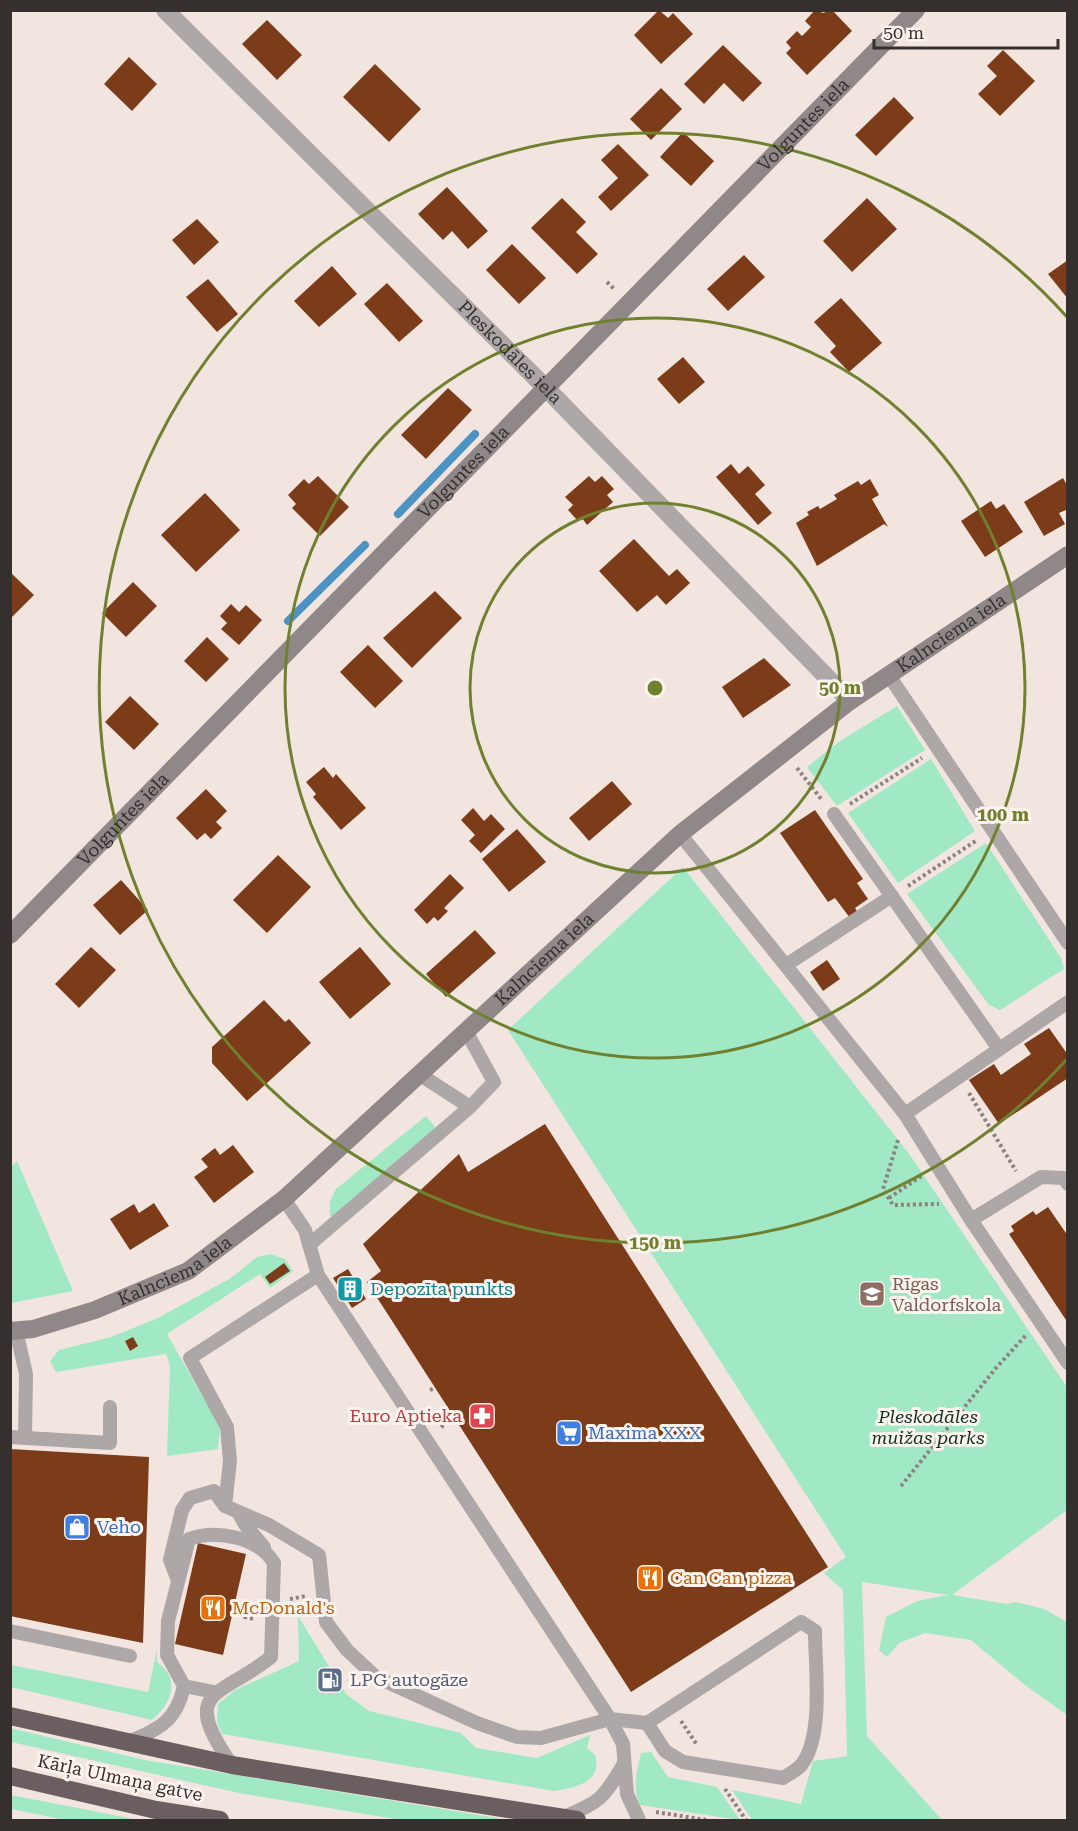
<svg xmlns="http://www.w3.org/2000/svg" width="1078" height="1831" viewBox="0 0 1078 1831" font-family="'Roboto Serif',serif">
	<rect width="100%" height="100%" fill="#f2e5df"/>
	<!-- green -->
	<g fill="#a1e9c5">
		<polygon points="897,706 925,750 837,806 807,767 840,741"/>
		<polygon points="931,759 975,831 898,883 848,813"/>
		<polygon points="986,843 1061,958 1064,969 1000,1010 989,1005 907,894"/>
		<polygon points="683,867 910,1155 1067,1387 1067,1510 952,1595 1007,1604 1016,1602 1044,1609 1067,1622 1067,1715 1025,1685 971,1640 925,1633 899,1643 887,1657 879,1650 886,1617 917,1601 948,1595 862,1582 867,1736 942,1820 752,1820 732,1790 801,1804 813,1761 847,1756 843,1590 824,1573 846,1557 508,1030"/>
		<polygon points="426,1116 440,1133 337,1223 330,1215 330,1201 336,1189"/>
		<polygon points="17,1161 73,1291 11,1303 10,1168"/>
		<polygon points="270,1254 285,1259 293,1271 270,1288 260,1274 167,1334 220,1427 218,1449 167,1456 170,1366 166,1354 56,1372 50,1361 59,1350 111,1337 158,1318 231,1278 257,1257"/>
		<path d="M298,1616L346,1694L369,1711L461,1733L476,1748L537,1758L590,1735L587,1748L595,1755C603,1783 574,1788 554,1791L222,1734L217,1722L218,1704L235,1690L299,1661Z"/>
		<path d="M157,1649V1662C182,1680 171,1704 152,1720L11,1687V1665L148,1692Z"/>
		<polygon points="10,1728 145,1760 509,1820 401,1820 239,1793 11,1742"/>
		<path d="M651,1752L668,1777L717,1787L740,1820L640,1805C632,1787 637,1771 641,1753Z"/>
		<polygon points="11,1795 139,1820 65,1820 11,1809"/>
	</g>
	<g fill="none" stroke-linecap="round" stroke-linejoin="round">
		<!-- stream -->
		<g stroke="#4c92c3" stroke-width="8">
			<polyline points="398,514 475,434"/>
			<polyline points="288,621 365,545"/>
		</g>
	</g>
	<!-- building -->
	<g fill="#7c3b19">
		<polygon points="659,10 668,18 673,13 693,34 661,64 634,35"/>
		<polygon points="815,10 823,13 832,10 852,31 807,75 786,53 791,48 786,42 797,31 802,36 811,27 805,21"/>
		<polygon points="267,20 302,55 277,80 242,44"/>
		<polygon points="723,45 762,83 743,102 724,83 704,104 684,84"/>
		<polygon points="1003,50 1035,81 1000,116 978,94 997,76 987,66"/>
		<polygon points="129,57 157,84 132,111 104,84"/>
		<polygon points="375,64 421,109 389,142 343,97"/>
		<polygon points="661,88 682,109 651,140 630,119"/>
		<polygon points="894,97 914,118 876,156 855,135"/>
		<polygon points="683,132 714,161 691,186 660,157"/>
		<polygon points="618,144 649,175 611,211 598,197 618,178 601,160"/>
		<polygon points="447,187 488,231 468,249 452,231 443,240 418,214"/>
		<polygon points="562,198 586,222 576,232 598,254 577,274 531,228"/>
		<polygon points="867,198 897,229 852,272 823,241"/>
		<polygon points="197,219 219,242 194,265 172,240"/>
		<polygon points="512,244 546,278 519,304 486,270"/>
		<polygon points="744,255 765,277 728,311 707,289"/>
		<polygon points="1068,260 1068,299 1048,274"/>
		<polygon points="332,266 357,294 319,327 294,301"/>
		<polygon points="208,279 238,314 217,332 186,297"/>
		<polygon points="387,283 423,321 399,342 364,304"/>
		<polygon points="841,298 882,343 849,372 830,352 836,346 814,322"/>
		<polygon points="683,357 705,382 679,404 657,379"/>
		<polygon points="448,388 472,410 426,459 401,435"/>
		<polygon points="731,464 739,474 748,466 765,485 755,494 772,513 758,525 716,477"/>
		<polygon points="318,476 349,507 320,536 292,508 296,504 288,495 304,479 309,484"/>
		<polygon points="589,476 595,482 602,476 614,489 607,495 613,502 587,525 582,518 578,521 568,510 573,505 565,497"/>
		<polygon points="1063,478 1068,487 1068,509 1059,513 1065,524 1044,536 1024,502"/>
		<polygon points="870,479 879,495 872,499 888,527 884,524 817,566 796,523 809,515 807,512 818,506 820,509 837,499 834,495 858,481 861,485"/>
		<polygon points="205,493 240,530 196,572 161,535"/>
		<polygon points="991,501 996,509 1004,504 1023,532 985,557 961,521"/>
		<polygon points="634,539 669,576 677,569 690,583 666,605 657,595 637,612 599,571"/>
		<polygon points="10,572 34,595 10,619"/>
		<polygon points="133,582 157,606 126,637 102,613"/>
		<polygon points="435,591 462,618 412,668 383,638"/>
		<polygon points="231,604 239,612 246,605 262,620 239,645 221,629 227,623 220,616"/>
		<polygon points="207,637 229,659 206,682 184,661"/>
		<polygon points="368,645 403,681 375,708 340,672"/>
		<polygon points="764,658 791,685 743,718 722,687"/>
		<polygon points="130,696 159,724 134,750 105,722"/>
		<polygon points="324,767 333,778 336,774 366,808 341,830 313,797 316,794 306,782"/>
		<polygon points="612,781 632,804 589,841 569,818"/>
		<polygon points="206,789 227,811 216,822 222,828 211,839 205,833 197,840 176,818"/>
		<polygon points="473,808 484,821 491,814 505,829 481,853 469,841 475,835 461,820"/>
		<polygon points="815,810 863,879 857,883 868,899 855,908 858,913 850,918 835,898 828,902 780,833"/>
		<polygon points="517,829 546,862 509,892 482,859"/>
		<polygon points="278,855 311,887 267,933 233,900"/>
		<polygon points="450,874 464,888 444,908 448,911 438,921 434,917 427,924 414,910"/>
		<polygon points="121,880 148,910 120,935 93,905"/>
		<polygon points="475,930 496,953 446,997 426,974"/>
		<polygon points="91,947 116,970 79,1008 55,984"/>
		<polygon points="360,947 391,984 350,1019 319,982"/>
		<polygon points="827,960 840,979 823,991 810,972"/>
		<polygon points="264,1000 285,1022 289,1019 311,1043 247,1101 212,1063 212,1047"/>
		<polygon points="1049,1028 1068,1055 1068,1078 999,1124 969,1080 994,1064 1001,1075 1031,1054 1024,1044"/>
		<polygon points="545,1124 828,1567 631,1692 367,1282 381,1271 363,1244 459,1154 468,1172"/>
		<polygon points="233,1145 254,1172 214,1203 194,1177 208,1167 201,1159 215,1148 220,1155"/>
		<polygon points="154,1203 169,1226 130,1250 110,1219 134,1204 139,1213"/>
		<polygon points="1048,1207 1068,1236 1068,1323 1009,1234 1014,1231 1011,1226 1033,1211 1036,1215"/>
		<polygon points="284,1263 290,1271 270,1284 265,1277"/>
		<polygon points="348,1269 366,1299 352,1308 333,1278"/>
		<polygon points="133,1337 138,1346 130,1351 125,1341"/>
		<polygon points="10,1449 149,1457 143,1643 10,1616"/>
		<polygon points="198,1543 246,1554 223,1655 175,1644"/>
	</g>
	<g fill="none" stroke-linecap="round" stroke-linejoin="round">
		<!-- path -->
		<g stroke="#8c8380" stroke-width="4" stroke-dasharray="3 3" stroke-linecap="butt">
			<polyline points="607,282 615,290"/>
			<polyline points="797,768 822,800"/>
			<polyline points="850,804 922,758"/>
			<polyline points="908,886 977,840"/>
			<polyline points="969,1093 1016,1171"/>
			<polyline points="898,1140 883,1189 893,1205 939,1204"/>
			<polyline points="889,1198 923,1175"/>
			<polyline points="430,1390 435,1388"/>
			<polyline points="441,1427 450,1421"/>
			<polyline points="901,1486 996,1368 1027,1334"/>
			<polyline points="290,1599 306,1596"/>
			<polyline points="234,1605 244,1609 245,1617 254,1619"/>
			<polyline points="681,1721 697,1745"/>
			<polyline points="725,1789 746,1820"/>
			<polyline points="656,1812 706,1820"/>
		</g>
		<!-- lane -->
		<g stroke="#ada7a8" stroke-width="14">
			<polyline points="890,677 1068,943"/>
			<polyline points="834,814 999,1049"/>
			<polyline points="680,834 905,1114 971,1220 1068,1363"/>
			<polyline points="786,965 892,896"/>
			<polyline points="419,1074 470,1107"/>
			<polyline points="905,1114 1068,1002"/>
			<polyline points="284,1199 305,1230 318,1275 610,1719 623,1744 627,1794 639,1820"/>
			<polyline points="971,1220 1041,1177 1064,1178 1068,1184"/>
			<polyline points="309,1245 470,1107 494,1082 466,1031"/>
			<path d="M318,1275L190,1358L227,1427L230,1461L225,1506L269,1525L319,1555L326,1622L347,1650L376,1677L477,1723L517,1737L541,1738L610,1719L647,1723L801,1622L815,1631C815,1666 824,1735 802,1764C798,1770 789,1774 783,1778L683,1762L665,1751L647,1723"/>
			<polyline points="16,1330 26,1374 25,1438"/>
			<polyline points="10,1437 110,1443 110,1407"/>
			<polyline points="238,1512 246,1526 264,1547"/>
			<polyline points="177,1578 170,1560 182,1510 190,1498 214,1491 225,1506"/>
			<polyline points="10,1631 130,1656"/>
			<polyline points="184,1686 214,1692"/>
			<path d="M126,1743C158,1729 176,1723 184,1686L167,1655L168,1621L189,1539C216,1529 258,1537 274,1563L271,1657C220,1698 178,1688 232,1765"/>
			<path d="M562,1818C600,1801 602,1801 623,1765"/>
		</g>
		<!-- street -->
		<path stroke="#ada7a8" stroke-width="18" id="s1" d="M165,10L547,389L850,701"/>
		<!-- secondary -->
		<g stroke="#908789" stroke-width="18">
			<path id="s2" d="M10,935L916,10"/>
			<path id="s3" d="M10,1331L33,1329L95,1310L188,1271L284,1199L680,834L850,701L1068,555"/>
		</g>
		<!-- highway -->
		<g stroke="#6a5e60" stroke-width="18">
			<polyline points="10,1716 232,1765 577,1820"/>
			<polyline points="10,1776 156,1810 220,1820"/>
		</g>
	</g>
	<!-- distance rings -->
	<g fill="none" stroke="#6f802f" stroke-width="3">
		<circle cx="655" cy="688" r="185"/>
		<circle cx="655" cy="688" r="370"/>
		<path d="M1067 1059A555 555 0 1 1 1067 317"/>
	</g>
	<!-- icons -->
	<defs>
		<symbol id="building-square" viewBox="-11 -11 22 22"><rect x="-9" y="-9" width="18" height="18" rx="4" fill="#0f9aa8" stroke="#fef3ee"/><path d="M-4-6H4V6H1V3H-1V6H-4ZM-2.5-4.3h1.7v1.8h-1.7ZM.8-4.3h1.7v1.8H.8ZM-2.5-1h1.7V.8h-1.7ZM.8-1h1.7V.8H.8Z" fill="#fff"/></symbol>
		<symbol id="school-square" viewBox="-11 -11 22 22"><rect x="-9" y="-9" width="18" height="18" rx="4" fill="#8d6e63" stroke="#fef3ee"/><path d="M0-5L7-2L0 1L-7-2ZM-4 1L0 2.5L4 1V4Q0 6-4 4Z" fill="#fff"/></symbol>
		<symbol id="pharmacy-square" viewBox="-11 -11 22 22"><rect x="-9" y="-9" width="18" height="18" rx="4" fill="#e0444e" stroke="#fef3ee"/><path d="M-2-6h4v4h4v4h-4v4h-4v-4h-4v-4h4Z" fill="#fff"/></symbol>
		<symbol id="supermarket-square" viewBox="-11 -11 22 22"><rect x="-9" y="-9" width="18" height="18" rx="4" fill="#3f7fe0" stroke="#fef3ee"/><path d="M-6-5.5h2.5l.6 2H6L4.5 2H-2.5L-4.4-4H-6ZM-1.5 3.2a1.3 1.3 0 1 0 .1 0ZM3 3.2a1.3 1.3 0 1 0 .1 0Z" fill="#fff"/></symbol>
		<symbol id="shop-square" viewBox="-11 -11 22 22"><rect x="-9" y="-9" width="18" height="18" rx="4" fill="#3f7fe0" stroke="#fef3ee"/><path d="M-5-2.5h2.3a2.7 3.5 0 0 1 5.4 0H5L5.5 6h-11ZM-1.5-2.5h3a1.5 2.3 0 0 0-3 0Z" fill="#fff"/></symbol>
		<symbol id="restaurant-square" viewBox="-11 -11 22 22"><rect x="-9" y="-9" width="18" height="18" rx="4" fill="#e8710a" stroke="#fef3ee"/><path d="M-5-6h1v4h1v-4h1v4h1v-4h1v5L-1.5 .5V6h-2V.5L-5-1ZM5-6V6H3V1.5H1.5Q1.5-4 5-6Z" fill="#fff"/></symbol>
		<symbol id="fuel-square" viewBox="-11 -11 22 22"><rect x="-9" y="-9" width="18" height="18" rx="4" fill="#5c6f8a" stroke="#fef3ee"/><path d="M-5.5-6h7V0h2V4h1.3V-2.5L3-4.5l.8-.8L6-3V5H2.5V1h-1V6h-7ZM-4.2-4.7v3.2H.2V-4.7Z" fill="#fff"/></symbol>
	</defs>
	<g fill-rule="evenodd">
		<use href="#building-square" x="335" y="1274" width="30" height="30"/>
		<use href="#school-square" x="857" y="1279" width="30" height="30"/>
		<use href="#pharmacy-square" x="467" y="1401" width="30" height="30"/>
		<use href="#supermarket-square" x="554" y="1418" width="30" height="30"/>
		<use href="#shop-square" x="62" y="1512" width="30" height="30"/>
		<use href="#restaurant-square" x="635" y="1563" width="30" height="30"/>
		<use href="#restaurant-square" x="198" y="1593" width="30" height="30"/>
		<use href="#fuel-square" x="315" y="1665" width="30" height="30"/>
	</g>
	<g text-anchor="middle" stroke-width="6" stroke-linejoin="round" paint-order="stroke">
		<!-- street labels -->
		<g font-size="18" fill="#35302e" stroke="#fef3ee">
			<text dy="6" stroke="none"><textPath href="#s2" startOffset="1134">Volguntes iela</textPath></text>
			<text dy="6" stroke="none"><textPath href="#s1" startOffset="486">Pleskodāles iela</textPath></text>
			<text dy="6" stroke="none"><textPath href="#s2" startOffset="648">Volguntes iela</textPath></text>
			<text dy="6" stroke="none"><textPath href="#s3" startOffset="1185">Kalnciema iela</textPath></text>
			<text dy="6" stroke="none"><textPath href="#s2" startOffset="162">Volguntes iela</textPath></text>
			<text dy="6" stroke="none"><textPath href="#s3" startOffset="663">Kalnciema iela</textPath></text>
			<text dy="6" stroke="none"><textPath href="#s3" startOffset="177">Kalnciema iela</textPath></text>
			<text transform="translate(120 1778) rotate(12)" y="6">Kārļa Ulmaņa gatve</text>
		</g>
		<!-- education labels -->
		<g font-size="18" fill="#785e54" stroke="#fef3ee" text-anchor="start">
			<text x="892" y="1290">Rīgas<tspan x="892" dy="21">Valdorfskola</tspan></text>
		</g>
		<!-- culture labels -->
		<g font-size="18" fill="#0d838f" stroke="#fef3ee" text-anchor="start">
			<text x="370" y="1295">Depozīta punkts</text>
		</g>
		<!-- health labels -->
		<g font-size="18" fill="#be3a42" stroke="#fef3ee" text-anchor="end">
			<text x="462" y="1422">Euro Aptieka</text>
		</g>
		<!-- park labels -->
		<g font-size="18" font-style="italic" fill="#0b3121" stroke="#fef3ee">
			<text x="928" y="1423">Pleskodāles<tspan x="928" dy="21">muižas parks</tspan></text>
		</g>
		<!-- shop labels -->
		<g font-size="18" fill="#366cbe" stroke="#fef3ee" text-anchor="start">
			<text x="588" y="1439">Maxima XXX</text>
			<text x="97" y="1533">Veho</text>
		</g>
		<!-- food labels -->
		<g font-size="18" fill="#c56008" stroke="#fef3ee" text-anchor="start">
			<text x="670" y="1584">Can Can pizza</text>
			<text x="232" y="1614">McDonald's</text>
		</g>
		<!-- service labels -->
		<g font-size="18" fill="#4e5e75" stroke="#fef3ee" text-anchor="start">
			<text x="350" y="1686">LPG autogāze</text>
		</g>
	</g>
	<circle cx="655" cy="688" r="9" fill="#6f802f" stroke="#fef3ee" stroke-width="3"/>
	<g font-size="18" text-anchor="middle" font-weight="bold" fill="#6f802f" stroke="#fef3ee" stroke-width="6" stroke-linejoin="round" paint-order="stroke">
		<text x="840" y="694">50 m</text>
		<text x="1003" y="821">100 m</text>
		<text x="655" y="1249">150 m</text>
	</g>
	<!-- border -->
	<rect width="1078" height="1831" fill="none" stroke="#35302e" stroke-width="24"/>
	<!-- scale -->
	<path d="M874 39v9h184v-9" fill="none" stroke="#35302e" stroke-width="3"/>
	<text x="883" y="39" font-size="18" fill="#35302e" stroke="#fef3ee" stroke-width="4.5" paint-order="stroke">50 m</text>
</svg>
